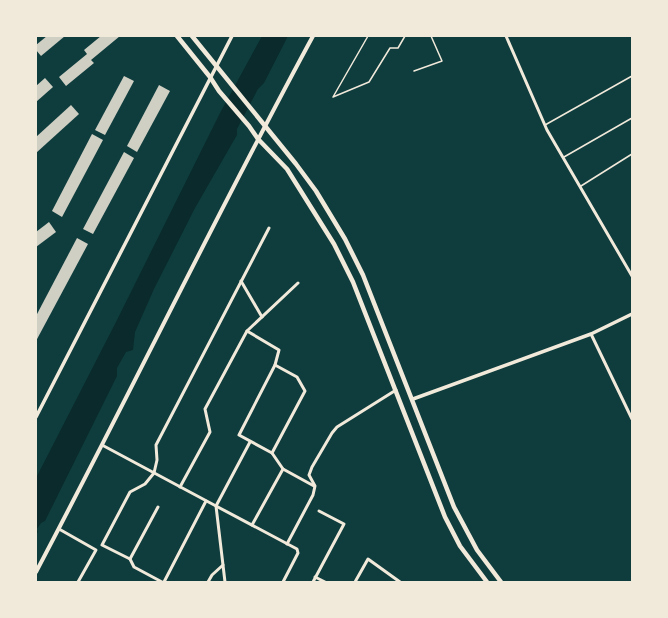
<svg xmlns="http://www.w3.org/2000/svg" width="668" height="618" viewBox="0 0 668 618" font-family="Ubuntu,sans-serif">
	<rect width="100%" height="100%" fill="#0f3d3e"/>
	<!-- water -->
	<polygon fill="#0a2a2b" points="262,36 288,36 264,83 258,89 237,129 237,135 195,208 154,289 135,332 133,350 126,352 117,368 117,376 45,521 41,523 37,529 38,532 36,535 36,478 116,322 220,113"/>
	<!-- building -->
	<g fill="#cfcfc3">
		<polygon points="47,36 65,36 41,56 36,50 36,45"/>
		<polygon points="101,36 120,36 91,60 94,63 66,86 59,77 87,54 84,50"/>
		<polygon points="124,76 134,81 105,135 95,130"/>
		<polygon points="45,78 53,87 36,102 36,86"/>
		<polygon points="159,85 170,91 137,152 127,146"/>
		<polygon points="71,105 79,114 36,153 36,137"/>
		<polygon points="92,134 103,140 62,217 52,211"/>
		<polygon points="124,152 134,158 93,234 83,229"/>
		<polygon points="49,222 56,232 36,247 36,232"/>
		<polygon points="77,238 88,244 36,341 36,316"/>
	</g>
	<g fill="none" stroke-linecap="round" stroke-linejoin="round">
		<!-- service -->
		<g stroke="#f1e9da" stroke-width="1.5">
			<polyline points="368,36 333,97 369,82 390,48 398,48 405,36"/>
			<polyline points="414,71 442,61 431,36"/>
			<polyline points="545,125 632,76"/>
			<polyline points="564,157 632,118"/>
			<polyline points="581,186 632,154"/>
		</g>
		<!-- minor -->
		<g stroke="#f1e9da" stroke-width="3">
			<polyline points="506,36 547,130 632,276"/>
			<polyline points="241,281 262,317"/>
			<polyline points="247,331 279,350 275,365 239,435 272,453"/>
			<polyline points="591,334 632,419"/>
			<polyline points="275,365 297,377 305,391 272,453 283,469 314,486"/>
			<polyline points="250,442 216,506 297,549 298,553 283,582"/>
			<polyline points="102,445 216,506 225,582"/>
			<polyline points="180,487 210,432 205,409 247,331 298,283"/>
			<polyline points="252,525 283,469"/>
			<polyline points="59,529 96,550 78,582"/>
			<polyline points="287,544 313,495 315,486 309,475 312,467 332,433 337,427 396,390"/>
			<polyline points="130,559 158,507"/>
			<polyline points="315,577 325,582"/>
			<polyline points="162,582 134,567 130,559 102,545 130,492 145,484 154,473 157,460 156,445 269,228"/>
			<polyline points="164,582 206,501"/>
			<polyline points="208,582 212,575 223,565"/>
			<polyline points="313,582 344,524 319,511"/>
			<polyline points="355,582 368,559 400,582"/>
		</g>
		<!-- tertiary -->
		<g stroke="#f1e9da" stroke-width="3.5">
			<polyline points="413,399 591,334 632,314"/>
			<polyline points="36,417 232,36"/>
		</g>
		<!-- secondary -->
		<path stroke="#f1e9da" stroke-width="4" d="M36,572C130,394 217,213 313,36"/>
		<!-- primary -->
		<g stroke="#f1e9da" stroke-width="4.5">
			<polyline points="177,36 210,77 219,91 249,126 258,139 287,169 334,244 353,282 445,517 460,546 487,582"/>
			<polyline points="192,36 296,164 316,191 345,239 363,275 454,507 477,550 501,582"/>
		</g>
	</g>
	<!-- border -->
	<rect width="668" height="618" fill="none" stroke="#f1e9da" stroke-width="74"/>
</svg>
